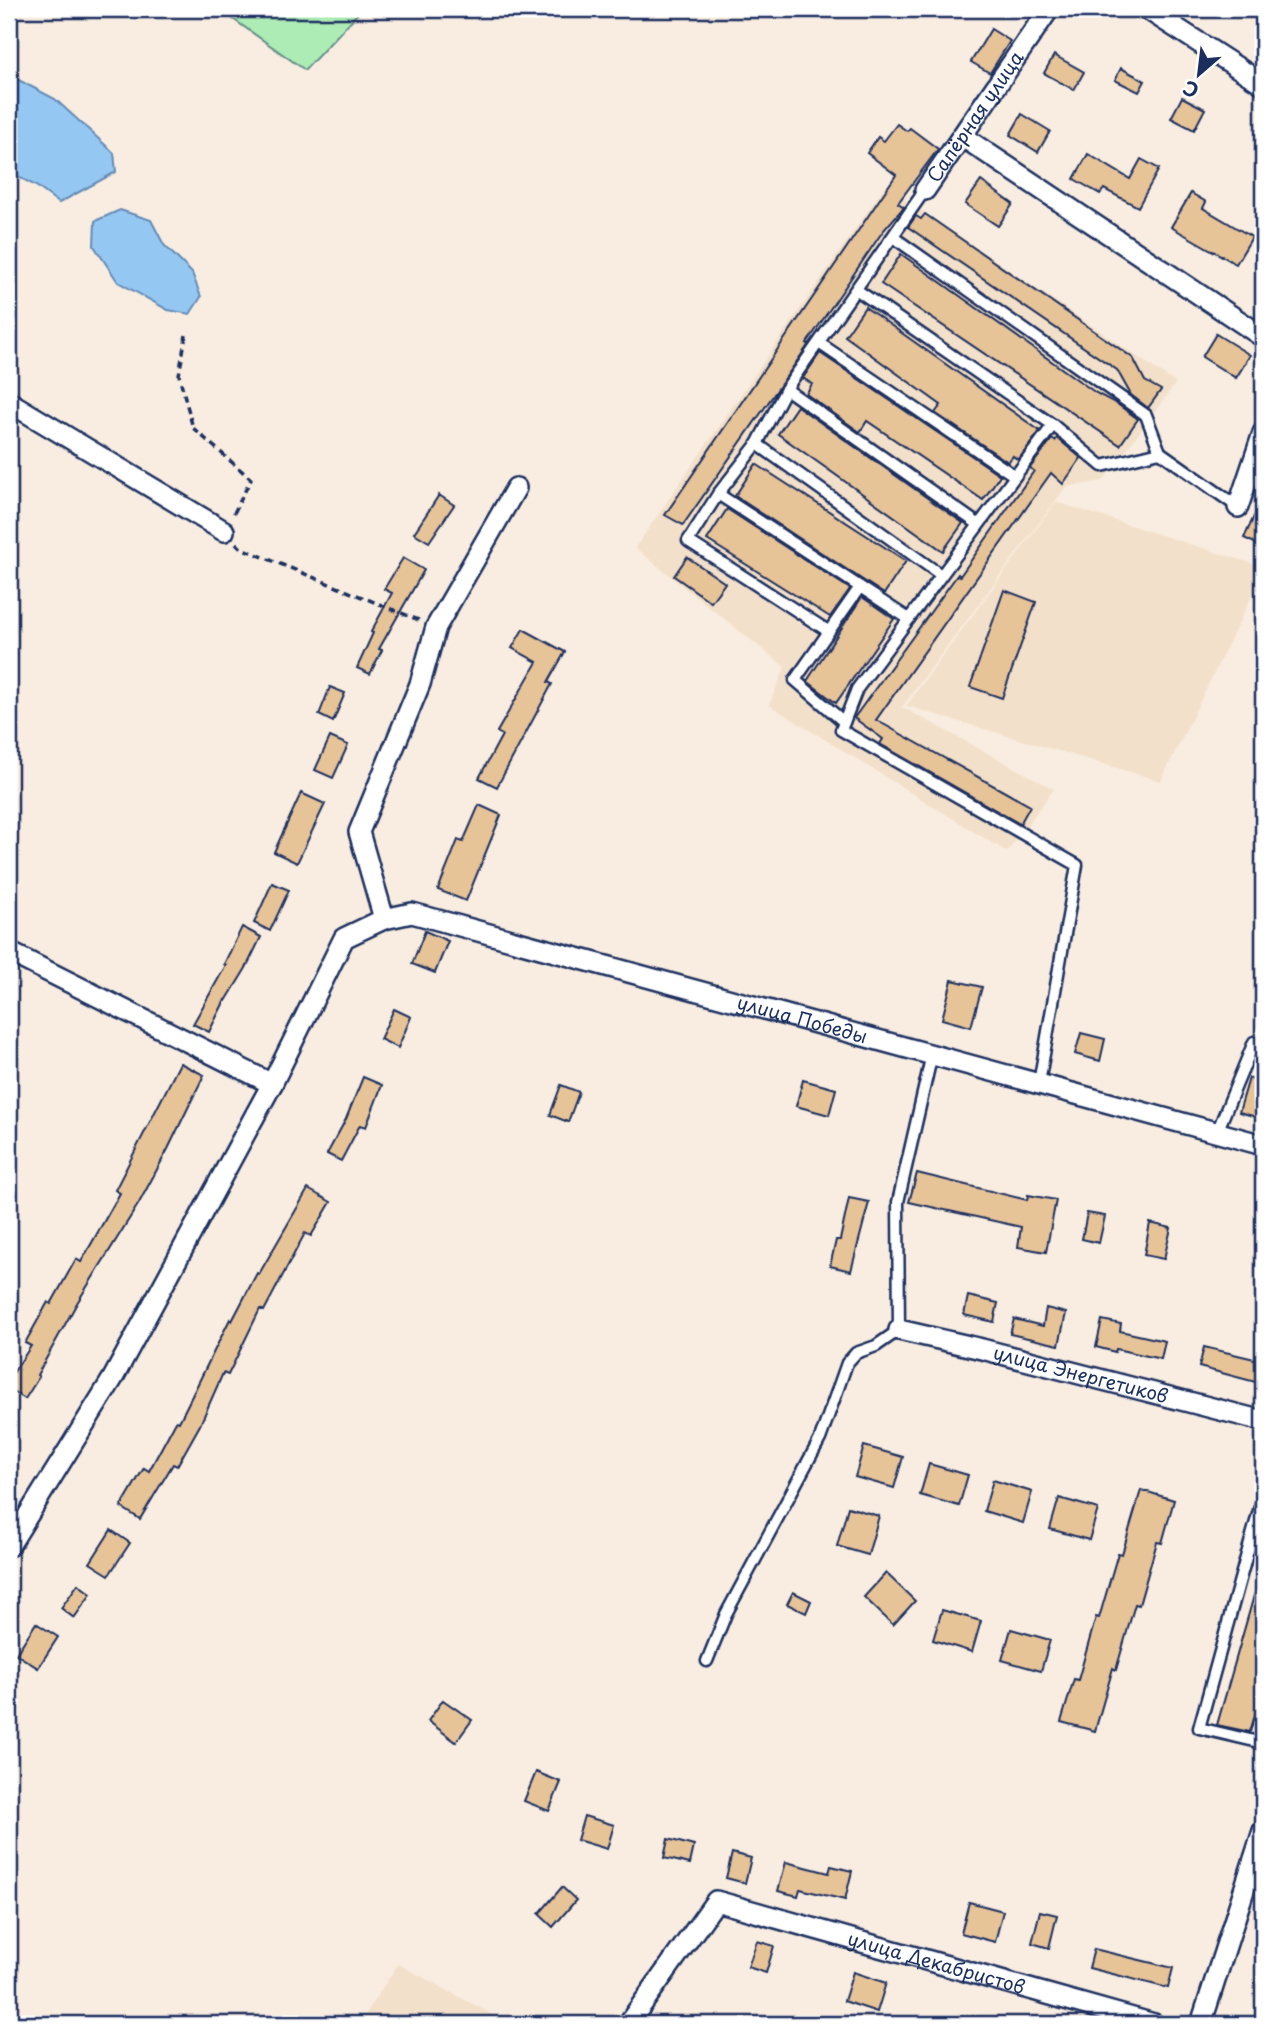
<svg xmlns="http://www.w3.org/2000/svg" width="1272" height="2033" viewBox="0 0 1272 2033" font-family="'Playpen Sans',sans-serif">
	<rect width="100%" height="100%" fill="#f8ede0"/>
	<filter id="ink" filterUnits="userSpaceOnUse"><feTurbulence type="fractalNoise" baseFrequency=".0143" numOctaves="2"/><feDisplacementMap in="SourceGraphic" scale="14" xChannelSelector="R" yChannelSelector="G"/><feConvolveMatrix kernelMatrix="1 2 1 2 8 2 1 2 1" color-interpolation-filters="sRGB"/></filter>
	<g filter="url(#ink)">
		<!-- built -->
		<g fill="#f3e0ca">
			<polygon points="885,186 1176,383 1103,481 1066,487 902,707 1054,789 1007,852 769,705 785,667 635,548"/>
			<polygon points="1056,502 1263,567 1263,573 1161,781 906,706"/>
			<polygon points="398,1964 510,2024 359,2024"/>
		</g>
		<!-- green -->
		<polygon fill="#adecb4" stroke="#648e89" stroke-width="2" points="219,9 362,9 305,70"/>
		<!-- water -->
		<g fill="#94c7f1" stroke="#648ab6" stroke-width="2">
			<polygon points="9,75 55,99 114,153 116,172 59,203 36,186 9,172"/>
			<polygon points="120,210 151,220 164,245 192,273 201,297 190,314 168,310 118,282 94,246 95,221"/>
		</g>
		<!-- building -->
		<g fill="#e7c398" stroke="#1b2f5e" stroke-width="2">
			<polygon points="991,29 1010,41 990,73 971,62"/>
			<polygon points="1054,55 1084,72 1074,90 1044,73"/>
			<polygon points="1121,68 1145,81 1139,92 1115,80"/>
			<polygon points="1182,97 1205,109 1194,130 1171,118"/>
			<polygon points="1022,114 1050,131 1038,152 1010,135"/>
			<polygon points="897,124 907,131 910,128 938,149 898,203 904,207 883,231 807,343 809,344 683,525 665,515 896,175 867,153 878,137 884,141"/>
			<polygon points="1088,154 1130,179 1141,159 1159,169 1138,207 1104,189 1100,194 1074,179"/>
			<polygon points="981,181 1013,204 998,226 965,204"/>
			<polygon points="1191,193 1206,202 1203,208 1252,237 1236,264 1171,227"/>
			<polygon points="925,214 1133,358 1145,381 1161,390 1148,408 1131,395 1117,370 908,227 916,216 921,219"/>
			<polygon points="901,254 1096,393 1117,404 1138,419 1120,445 881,284"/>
			<polygon points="865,307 1040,431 1018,460 1013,456 1008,462 935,413 941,405 845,336"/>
			<polygon points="1216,334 1250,355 1236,378 1202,357"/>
			<polygon points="820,353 1000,475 983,500 867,421 860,432 806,394 812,384 803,378"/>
			<polygon points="797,406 963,523 943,551 778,434"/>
			<polygon points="1057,438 1081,458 1063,484 1051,473 876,720 1030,806 1020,824 880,744 883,739 854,718 958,574 960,576 1034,471 1030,468 1052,439 1055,441"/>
			<polygon points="756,464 906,561 884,594 735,496"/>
			<polygon points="439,495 454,505 429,542 414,533"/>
			<polygon points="1263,497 1263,547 1244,538"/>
			<polygon points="727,509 850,589 830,617 707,540"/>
			<polygon points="687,557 725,583 711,602 674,576"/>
			<polygon points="403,558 424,570 379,649 382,650 370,674 357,668 373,633 371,632 392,593 384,589"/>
			<polygon points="1004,590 1036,602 1002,698 970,687"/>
			<polygon points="862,597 894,619 836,703 807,681"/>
			<polygon points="523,629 565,652 548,682 552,684 497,787 479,778 502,735 497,732 537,662 512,648"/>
			<polygon points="330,687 345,693 333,722 319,715"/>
			<polygon points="330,737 348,745 333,778 315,770"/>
			<polygon points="301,793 325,804 297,863 274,852"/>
			<polygon points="479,805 501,815 466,901 438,890 458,840 463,842"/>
			<polygon points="272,883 289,890 270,931 254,923"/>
			<polygon points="242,927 261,937 246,968 226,1001 225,1000 209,1032 193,1024 226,965 224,964"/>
			<polygon points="425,931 448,941 435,973 412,964"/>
			<polygon points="952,980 982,987 971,1027 942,1019"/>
			<polygon points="394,1009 411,1017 398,1048 380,1039"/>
			<polygon points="1081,1033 1105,1039 1100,1061 1075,1054"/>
			<polygon points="180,1063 204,1075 168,1149 139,1203 77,1303 37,1375 39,1377 25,1399 9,1389 9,1379 31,1346 25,1343 48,1302 51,1304 76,1259 81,1262 120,1193 115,1190"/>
			<polygon points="363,1077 382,1085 366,1127 360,1125 341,1161 327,1154 346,1119"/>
			<polygon points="1249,1078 1263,1082 1263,1119 1239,1112"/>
			<polygon points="803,1080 836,1089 829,1115 796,1106"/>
			<polygon points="561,1085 579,1092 568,1122 550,1115"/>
			<polygon points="917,1173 1027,1200 1028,1195 1056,1200 1046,1252 1018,1247 1021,1227 909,1202"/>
			<polygon points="308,1189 331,1202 311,1236 305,1233 264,1311 260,1309 228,1375 223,1373 200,1425 177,1466 173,1464 140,1519 121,1507 144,1468 149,1471 176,1421 179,1422 230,1319 232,1321 257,1273 259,1274"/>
			<polygon points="849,1198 869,1202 851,1271 830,1266 836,1240 840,1240"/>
			<polygon points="1087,1213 1105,1216 1099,1243 1082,1239"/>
			<polygon points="1150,1223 1171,1228 1164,1259 1144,1255"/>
			<polygon points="968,1296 998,1303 994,1322 964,1315"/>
			<polygon points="1046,1308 1066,1313 1059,1345 1010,1334 1014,1319 1043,1326"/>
			<polygon points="1102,1320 1121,1324 1120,1331 1165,1341 1161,1359 1116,1349 1115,1352 1096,1347"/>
			<polygon points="1204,1347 1263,1361 1263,1384 1199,1367"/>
			<polygon points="864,1446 903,1457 894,1488 855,1477"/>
			<polygon points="929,1464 968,1475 959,1506 920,1495"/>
			<polygon points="993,1480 1032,1492 1023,1523 984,1511"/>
			<polygon points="1141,1490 1174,1500 1162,1543 1157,1542 1139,1605 1135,1604 1116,1670 1113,1668 1095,1731 1061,1722 1074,1679 1078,1680 1096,1617 1099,1618 1118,1553 1122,1554"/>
			<polygon points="1059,1498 1098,1509 1089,1540 1050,1529"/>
			<polygon points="848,1507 879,1516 868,1555 837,1546"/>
			<polygon points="111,1530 130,1543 109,1575 90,1563"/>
			<polygon points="886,1573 915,1601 893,1625 864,1597"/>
			<polygon points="1259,1578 1263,1578 1263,1688 1250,1732 1217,1725"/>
			<polygon points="78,1584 91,1594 74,1618 61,1608"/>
			<polygon points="793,1592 811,1601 806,1613 787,1604"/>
			<polygon points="942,1610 981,1621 972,1652 933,1640"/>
			<polygon points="36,1623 58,1637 38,1668 16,1654"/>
			<polygon points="1011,1629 1050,1640 1041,1671 1002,1660"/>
			<polygon points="443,1700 472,1720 456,1742 428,1721"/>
			<polygon points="536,1772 561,1782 549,1811 524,1801"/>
			<polygon points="584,1816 614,1825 607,1849 577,1840"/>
			<polygon points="668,1839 694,1846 690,1864 664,1858"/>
			<polygon points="732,1853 751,1858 745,1883 726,1878"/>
			<polygon points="786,1862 829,1873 831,1866 852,1871 845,1900 800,1889 798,1896 778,1891"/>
			<polygon points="562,1887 576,1900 553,1927 539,1914"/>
			<polygon points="969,1902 1003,1911 995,1942 961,1933"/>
			<polygon points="1040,1911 1057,1915 1049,1948 1032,1943"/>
			<polygon points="757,1941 774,1946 766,1973 748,1967"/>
			<polygon points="1094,1949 1173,1968 1168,1988 1089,1968"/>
			<polygon points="853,1972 886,1983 877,2012 844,2001"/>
		</g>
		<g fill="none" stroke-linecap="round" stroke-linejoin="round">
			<defs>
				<g id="service">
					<polyline points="925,190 786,389 757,444 941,575"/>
					<polyline points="893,237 1146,415 1160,452"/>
					<polyline points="857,290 1053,425 1102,466 1160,452 1238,507"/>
					<polyline points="819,343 1015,476"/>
					<polyline points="786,389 978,524"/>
					<polyline points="757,444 718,494 909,619"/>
					<polyline points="718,494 688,541 828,631"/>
					<polyline points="844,722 795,680 860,587"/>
					<polyline points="1039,1083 1077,865 841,730 857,689 1053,425"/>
					<polyline points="1217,1132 1254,1042 1263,1045"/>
					<polyline points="1263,1496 1199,1728 1263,1743"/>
					<polyline points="707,1661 726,1614 820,1439 847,1363 856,1353 876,1346 899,1330 898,1202 932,1054"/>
				</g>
				<g id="minor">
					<polyline points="1147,9 1263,84"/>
					<polyline points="963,137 1263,337"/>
					<path id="s1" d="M925,190L1049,9"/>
					<polyline points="9,402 224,531"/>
					<polyline points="1238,507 1263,433"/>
					<polyline points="384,919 359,832 420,684 436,627 516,488"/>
					<polyline points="9,952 272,1084"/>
					<path id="s2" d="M899,1330L982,1349L1263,1421"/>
					<path id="s3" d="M9,1546L113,1378L272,1084L344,938L384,919L412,913L1263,1145"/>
					<path id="s4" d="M628,2024L716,1901L1154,2024"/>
					<polyline points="1201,2024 1263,1831"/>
				</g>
			</defs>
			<!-- service casing -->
			<use href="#service" stroke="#1b2f5e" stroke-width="15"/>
			<!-- minor casing -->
			<use href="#minor" stroke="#1b2f5e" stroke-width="24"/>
			<!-- path -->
			<g stroke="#1b2f5e" stroke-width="3.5" stroke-dasharray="7 5" stroke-linecap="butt">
				<polyline points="186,335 179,375 193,428 251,479 232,517"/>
				<polyline points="236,543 241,548 421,621"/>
			</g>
			<!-- service -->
			<use href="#service" stroke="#fff" stroke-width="10"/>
			<!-- minor -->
			<use href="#minor" stroke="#fff" stroke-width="19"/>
		</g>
	</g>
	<g text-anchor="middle" stroke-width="7" stroke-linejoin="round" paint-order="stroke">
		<!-- street labels -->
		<g font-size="19" fill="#1b2f5e" stroke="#fff">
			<text dy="7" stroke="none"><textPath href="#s1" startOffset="89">Сапёрная улица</textPath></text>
			<text dy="7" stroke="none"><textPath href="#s3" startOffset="1172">улица Победы</textPath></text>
			<text dy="7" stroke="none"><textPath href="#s2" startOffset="187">улица Энергетиков</textPath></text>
			<text dy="7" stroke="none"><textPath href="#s4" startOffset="380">улица Декабристов</textPath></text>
		</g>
	</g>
	<!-- margin -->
	<rect width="1272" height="2033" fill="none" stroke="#fff" stroke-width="35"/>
	<rect x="18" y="18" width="1237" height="1998" fill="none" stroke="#1b2f5e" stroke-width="2.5" filter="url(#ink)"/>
	<!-- north arrow -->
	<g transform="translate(1199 74) rotate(208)" stroke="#ffffff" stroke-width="5" paint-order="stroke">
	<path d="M0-5L12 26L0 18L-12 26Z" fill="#1b2f5e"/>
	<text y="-10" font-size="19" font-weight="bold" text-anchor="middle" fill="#1b2f5e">С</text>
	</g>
</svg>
